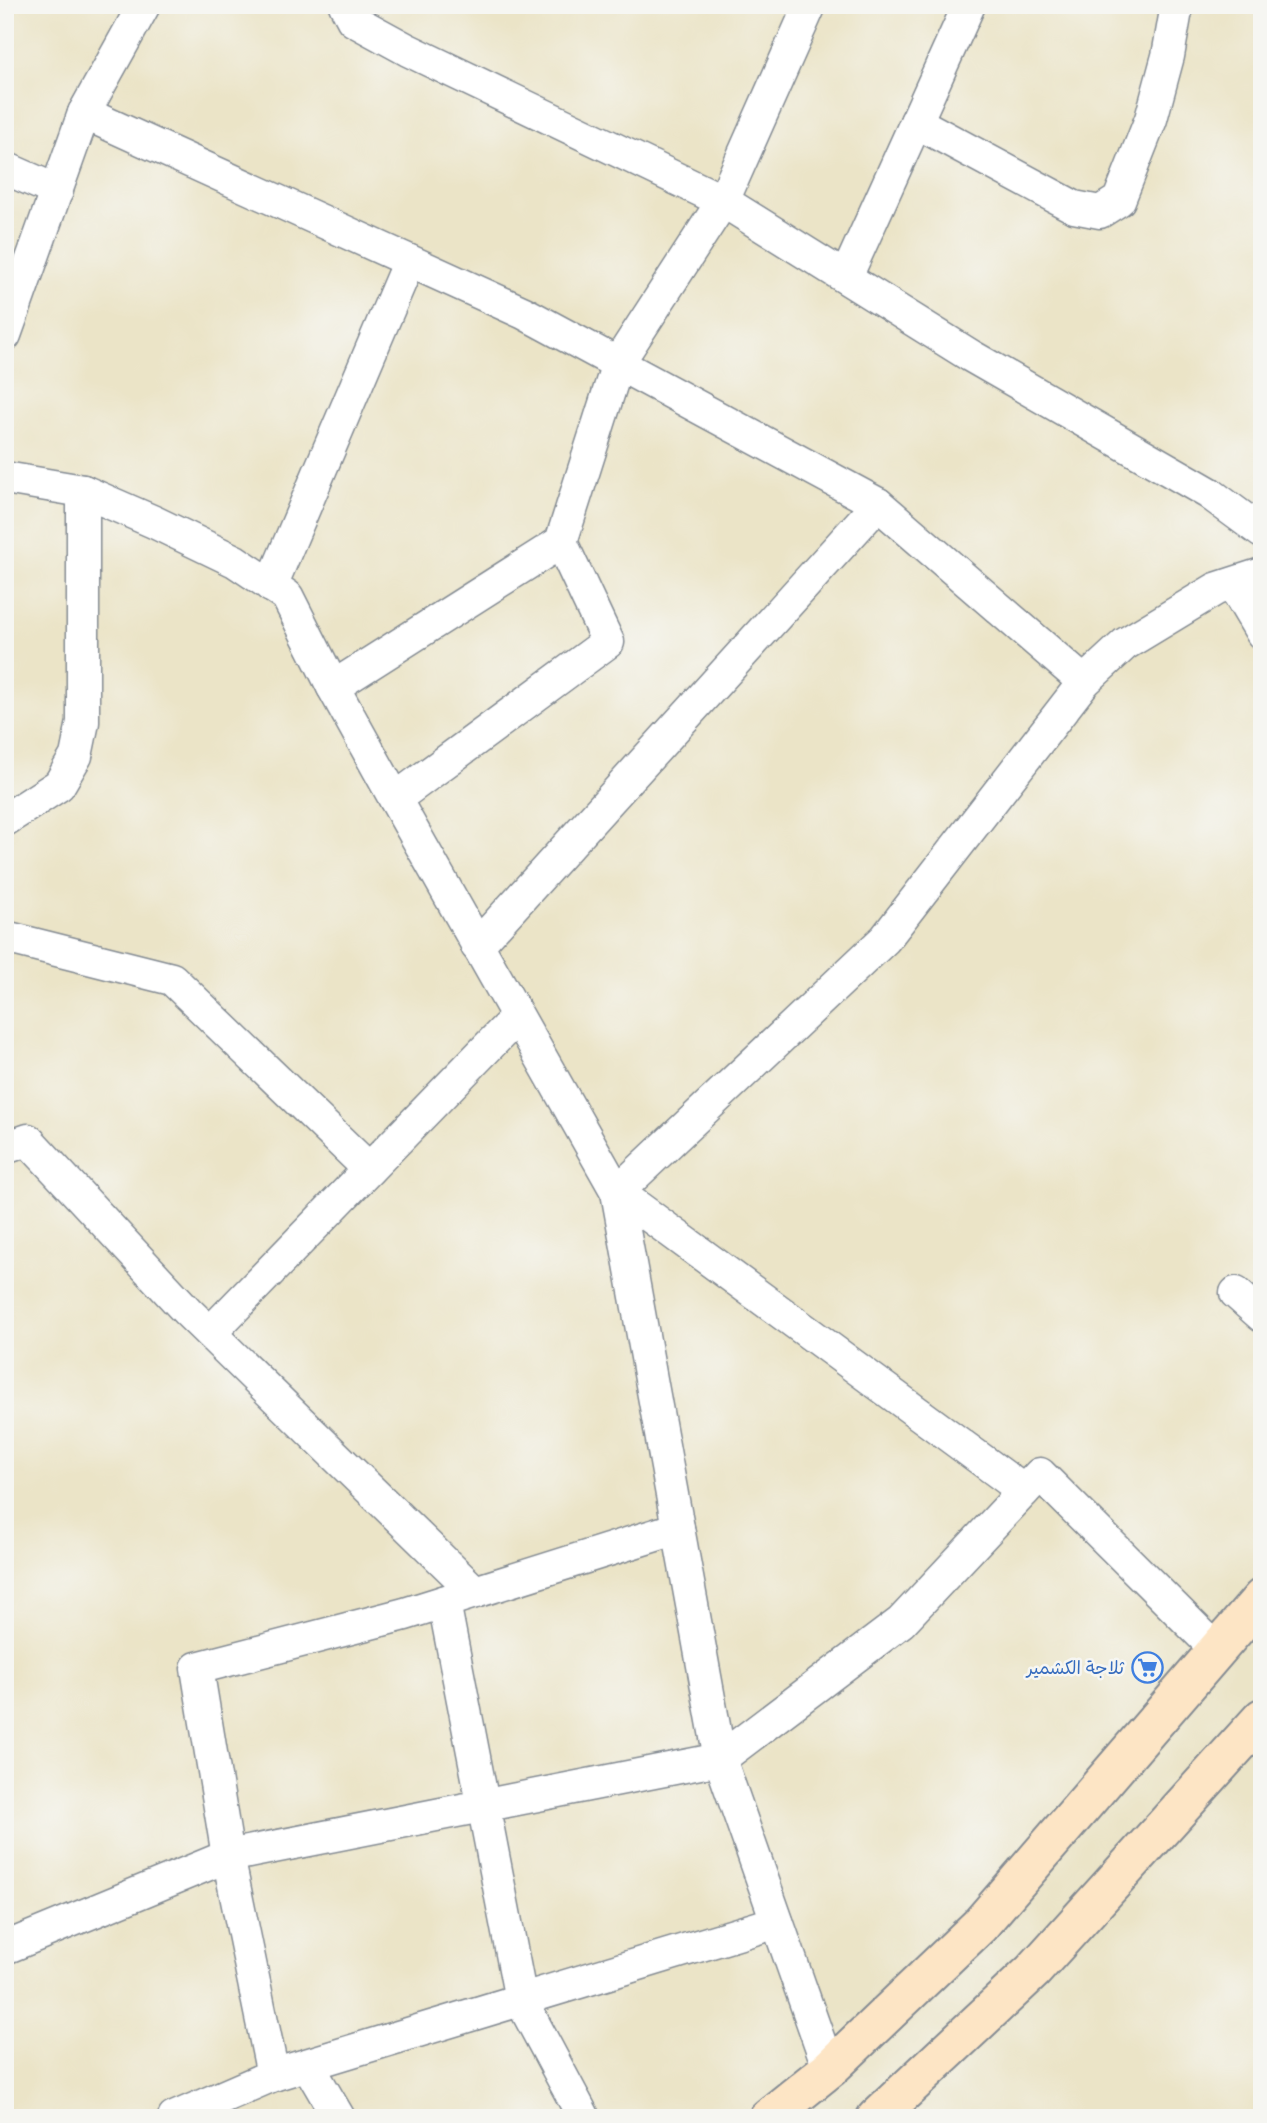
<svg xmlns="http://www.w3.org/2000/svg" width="1267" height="2123" viewBox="0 0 1267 2123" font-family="'Balsamiq Sans','Playpen Sans Arabic',sans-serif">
	<rect width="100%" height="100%" fill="#f6f6f2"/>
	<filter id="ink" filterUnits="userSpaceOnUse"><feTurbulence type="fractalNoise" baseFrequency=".0143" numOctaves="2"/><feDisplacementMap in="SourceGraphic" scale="14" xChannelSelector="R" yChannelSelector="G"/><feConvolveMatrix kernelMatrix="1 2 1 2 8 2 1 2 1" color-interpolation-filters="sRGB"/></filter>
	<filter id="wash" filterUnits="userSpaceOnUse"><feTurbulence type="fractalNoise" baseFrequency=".00686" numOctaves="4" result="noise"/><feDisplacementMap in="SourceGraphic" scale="28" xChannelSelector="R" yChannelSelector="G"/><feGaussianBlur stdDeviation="1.57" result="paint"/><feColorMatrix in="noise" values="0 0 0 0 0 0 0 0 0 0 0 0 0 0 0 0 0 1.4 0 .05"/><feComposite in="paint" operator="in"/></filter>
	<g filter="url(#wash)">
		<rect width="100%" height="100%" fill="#ebe4c7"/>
	</g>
	<g filter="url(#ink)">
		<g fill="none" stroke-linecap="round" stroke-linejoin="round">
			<defs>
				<g id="street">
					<polyline points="345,5 353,20 408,50 723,201 971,356 1209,493 1262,532"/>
					<polyline points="84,113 144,5"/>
					<polyline points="916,122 1074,207 1100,212 1119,200 1151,119 1168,56 1177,5"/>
					<polyline points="5,168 57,191"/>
					<polyline points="846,277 969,5"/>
					<polyline points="5,335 84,113 524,313 878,504 1084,682 885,939 617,1192"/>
					<polyline points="5,478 83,491 154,522 235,561 287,596 333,687 395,799 617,1192 720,1759 829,2069"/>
					<polyline points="1233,584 1262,633"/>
					<polyline points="271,586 409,261"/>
					<polyline points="1084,682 1125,644 1216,589 1262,574"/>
					<polyline points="333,687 561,542 618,363 723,201 810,5"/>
					<polyline points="395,799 608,642 561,542"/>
					<polyline points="5,820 59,785 76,756 83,722 83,491"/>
					<polyline points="5,937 172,979 369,1169"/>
					<polyline points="477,946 878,504"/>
					<polyline points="5,1148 28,1140 187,1311 475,1592"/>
					<polyline points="617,1192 1024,1491"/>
					<polyline points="1236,1293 1262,1316"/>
					<polyline points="210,1333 517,1017"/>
					<polyline points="444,1602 521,2000 584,2118"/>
					<polyline points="5,1948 228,1856 720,1759 901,1622 1040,1474 1217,1650"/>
					<polyline points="308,2065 339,2118"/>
					<polyline points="273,2075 228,1856 197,1668 405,1614 678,1528"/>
					<polyline points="174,2118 273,2075 777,1922"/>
				</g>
				<g id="secondary">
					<polyline points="768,2118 829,2069 979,1926 1262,1598"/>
					<polyline points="876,2118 1033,1971 1262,1718"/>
				</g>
			</defs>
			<!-- street casing -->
			<use href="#street" stroke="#838a92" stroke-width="35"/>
			<!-- secondary casing -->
			<use href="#secondary" stroke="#838a92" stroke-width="42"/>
			<!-- street -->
			<use href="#street" stroke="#fff" stroke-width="32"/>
			<!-- secondary -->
			<use href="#secondary" stroke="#fde5c5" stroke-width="38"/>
		</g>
	</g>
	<!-- icons -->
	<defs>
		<symbol id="supermarket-ring" viewBox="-11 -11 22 22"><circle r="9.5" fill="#f6f6f2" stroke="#3f7fe0" stroke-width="1.5"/><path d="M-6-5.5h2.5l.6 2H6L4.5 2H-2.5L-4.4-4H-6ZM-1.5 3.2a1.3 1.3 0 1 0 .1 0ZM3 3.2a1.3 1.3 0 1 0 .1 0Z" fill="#3f7fe0"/></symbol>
	</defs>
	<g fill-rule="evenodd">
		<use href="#supermarket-ring" x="1130" y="1650" width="35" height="35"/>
	</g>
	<g text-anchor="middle" stroke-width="5" stroke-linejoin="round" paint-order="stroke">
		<!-- shop labels -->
		<g font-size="18" fill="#366cbe" stroke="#f6f6f2" text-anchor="end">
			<text x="1124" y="1674">ثلاجة الكشمير</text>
		</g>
	</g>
	<!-- margin -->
	<rect width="1267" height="2123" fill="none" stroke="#f6f6f2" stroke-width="28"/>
</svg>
